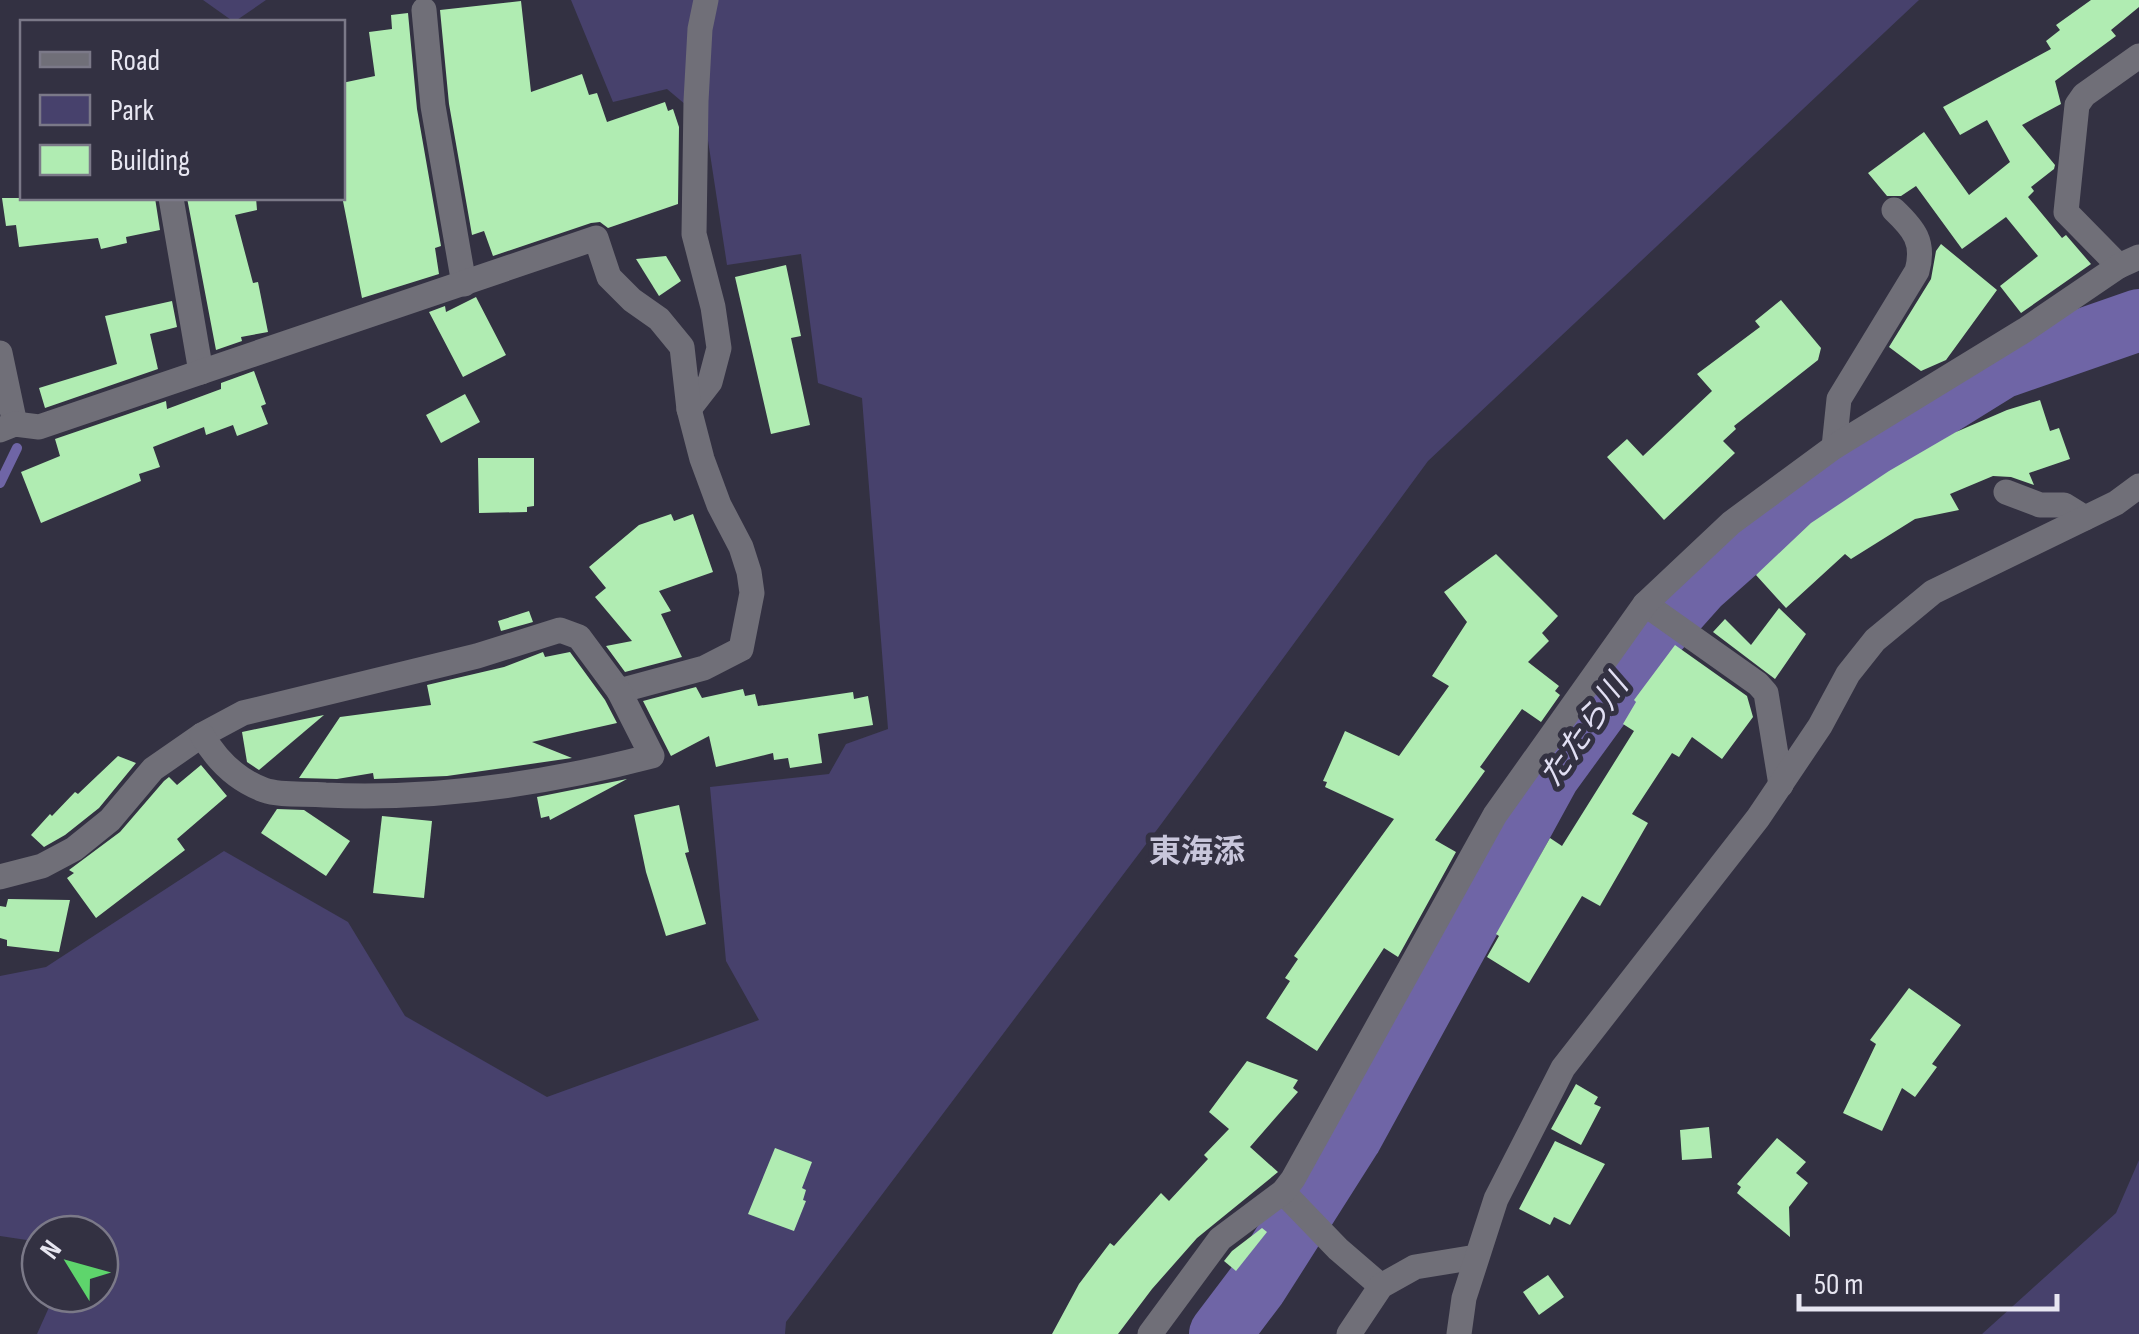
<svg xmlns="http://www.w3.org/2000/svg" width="2139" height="1334" viewBox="0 0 2139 1334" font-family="'Sofia Sans Condensed','Noto Sans JP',sans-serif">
	<rect width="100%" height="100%" fill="#333142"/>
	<!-- green -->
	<g fill="#47416c">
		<polygon points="203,0 266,0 234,22"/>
		<polygon points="571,0 1919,0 1428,461 1162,823 786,1322 785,1334 37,1334 55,1294 100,1294 100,1234 40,1234 40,1242 0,1236 0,976 46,967 224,851 348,922 405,1016 547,1097 759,1020 726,961 710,787 829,774 846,744 888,729 862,398 818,383 801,254 727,265 705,121 667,89 613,102"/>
		<polygon points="2139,1160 2139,1334 1982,1334 2116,1213"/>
	</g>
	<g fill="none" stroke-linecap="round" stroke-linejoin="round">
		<!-- stream -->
		<polyline stroke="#6f65a6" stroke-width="10" points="0,483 17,448"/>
		<!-- river -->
		<polyline stroke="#6f65a6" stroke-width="62" points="1220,1334 1257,1285 1351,1137 1549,775 1640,650 1699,584 1735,552 1851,461 2001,368 2139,320"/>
	</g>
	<!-- building -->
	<g fill="#b0ecb2">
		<polygon points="2091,0 2139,0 2139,7 2111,30 2116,36 2055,81 2061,104 2022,125 2055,165 2054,169 2031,187 2034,191 2028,197 2062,238 2066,235 2091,264 2021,313 2000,286 2038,256 2006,217 1962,249 1916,186 1901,196 1887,196 1868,173 1924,132 1969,195 2010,162 1987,120 1960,135 1943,107 2051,49 2046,41 2060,30 2056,25"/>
		<polygon points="521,1 531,92 582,74 589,95 597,93 607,122 665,102 668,111 673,109 679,127 678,204 608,228 600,222 591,223 493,256 484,231 472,235 449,104 440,10"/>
		<polygon points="408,13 417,109 441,246 435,248 439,274 362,298 342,196 342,83 375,76 369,32 392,29 391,15"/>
		<polygon points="2,198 155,198 160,230 126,237 127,243 101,249 98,238 19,247 16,225 6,226"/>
		<polygon points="187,198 256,198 257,210 235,215 253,283 258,282 268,332 241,337 242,341 216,350"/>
		<polygon points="1941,244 1997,290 1946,360 1921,371 1889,347 1931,279 1936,251"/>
		<polygon points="666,256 681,281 659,296 636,259"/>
		<polygon points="786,265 801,336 791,338 810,425 771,434 735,277"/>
		<polygon points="476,297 506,355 463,377 429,312 445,306 446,312"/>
		<polygon points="1781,300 1821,348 1818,360 1734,426 1736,429 1723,441 1735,453 1664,520 1607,457 1627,439 1643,456 1712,391 1697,374 1760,327 1755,321"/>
		<polygon points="172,301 177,327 150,334 158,369 45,408 39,388 117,364 105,316"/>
		<polygon points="254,371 266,404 261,406 268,424 237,436 233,425 206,435 204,427 153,447 160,467 139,474 141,481 41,523 21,472 60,456 55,439 166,401 167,409 221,389 221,383"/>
		<polygon points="465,394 480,422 441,443 426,415"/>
		<polygon points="2040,400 2050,431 2059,428 2070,459 2029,473 2034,485 2011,477 1993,476 1950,494 1959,510 1915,519 1851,559 1845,554 1786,608 1756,575 1811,523 1889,471 1956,432 2007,410"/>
		<polygon points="478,458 534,458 534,506 527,507 527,512 479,513"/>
		<polygon points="671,514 674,521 693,514 713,572 659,591 671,611 661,614 682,657 625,672 606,646 632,641 595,597 606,588 589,567 639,525"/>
		<polygon points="1496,554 1558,616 1542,633 1549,641 1528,662 1559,686 1555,691 1560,695 1541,722 1522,709 1480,767 1485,771 1435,840 1456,852 1398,957 1384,948 1317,1051 1266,1018 1290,981 1285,978 1298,959 1294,956 1394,819 1325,787 1327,782 1323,781 1345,731 1399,756 1449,686 1432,676 1467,622 1444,592"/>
		<polygon points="1779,608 1806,634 1775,679 1713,632 1725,619 1751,645"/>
		<polygon points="529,611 533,622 501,631 498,621"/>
		<polygon points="1675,645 1747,696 1753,717 1722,759 1692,737 1679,757 1672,753 1632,814 1648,823 1600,906 1582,896 1529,983 1487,957 1499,936 1496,934 1550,838 1562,846 1634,731 1623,724 1636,702 1634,700"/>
		<polygon points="543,652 545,657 570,652 605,700 617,723 532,742 572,758 447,776 374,779 373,773 337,779 299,778 340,717 431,705 427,685 504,667"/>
		<polygon points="696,687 702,698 743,689 745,696 755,694 758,706 853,692 854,699 868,696 873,725 818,734 822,763 790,768 788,758 774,760 773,753 716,767 709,736 671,756 643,701"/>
		<polygon points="324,715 259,770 247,762 242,732"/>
		<polygon points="118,756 136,763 99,808 65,835 44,847 31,835 50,814 52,816 75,792 78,794"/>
		<polygon points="201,765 227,796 177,839 185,850 96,918 67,878 74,873 69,870 120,832 164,781 169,777 177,785"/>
		<polygon points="627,779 550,820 549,816 541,818 537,797"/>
		<polygon points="679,805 689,852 685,853 706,924 666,936 646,872 634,815"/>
		<polygon points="277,809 304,810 350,841 326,876 261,833"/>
		<polygon points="382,816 432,821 424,898 373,893"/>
		<polygon points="8,899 70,900 59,952 7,946 7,940 0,938 0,906 6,907"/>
		<polygon points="1909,988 1961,1025 1932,1064 1937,1067 1915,1097 1902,1088 1882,1131 1843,1113 1876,1044 1870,1040"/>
		<polygon points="1247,1061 1298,1080 1293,1088 1298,1092 1250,1147 1278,1172 1197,1238 1152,1289 1118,1334 1052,1334 1079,1284 1110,1243 1114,1246 1161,1193 1169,1201 1208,1159 1204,1155 1229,1129 1209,1112"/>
		<polygon points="1576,1084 1598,1097 1594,1104 1601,1107 1581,1145 1551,1129"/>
		<polygon points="1709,1127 1712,1158 1682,1160 1680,1130"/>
		<polygon points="1777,1138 1806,1162 1796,1173 1808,1183 1789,1207 1790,1237 1737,1193 1741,1187 1737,1184"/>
		<polygon points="1555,1141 1605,1164 1570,1225 1554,1217 1550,1225 1519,1209"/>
		<polygon points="775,1148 812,1162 802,1188 806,1190 803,1200 806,1201 794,1231 748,1214"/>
		<polygon points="1262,1228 1267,1232 1236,1271 1224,1261 1232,1251"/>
		<polygon points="1548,1275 1564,1297 1539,1315 1523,1292"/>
	</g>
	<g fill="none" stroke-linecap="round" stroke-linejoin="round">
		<!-- minor -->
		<g stroke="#706f78" stroke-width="25">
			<polyline points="424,10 433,106 464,284"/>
			<polyline points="171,198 201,372"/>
			<polyline points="2119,266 2066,212 2077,105 2084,95 2139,56"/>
			<polyline points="0,353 15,424"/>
			<polyline points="689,409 710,382 719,348 713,307 694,234 696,101 700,29 706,0"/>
			<polyline points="0,430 15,424 39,427 596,238 609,277 632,300 659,319 682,347 689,409 702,459 719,505 741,547 749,572 752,593 741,649 704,668 619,691 579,637 560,630 477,656 243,713 202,735 153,769 110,820 74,849 42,866 0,877"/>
			<path d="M1834,447L1839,399L1917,271C1925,242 1914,229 1894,210"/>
			<polyline points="2006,492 2040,505 2064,505 2085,518"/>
			<polyline points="1645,604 1758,684 1766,693 1781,785"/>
			<path d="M202,735C216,759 237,780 264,790C281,796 306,793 325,795C435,800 545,784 652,756L619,691"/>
			<polyline points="1283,1192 1338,1249 1381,1286"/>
			<polyline points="1150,1334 1220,1239 1283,1192 1293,1179 1495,815 1645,604 1731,523 1834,447 2025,330 2119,266 2139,257"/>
			<polyline points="1349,1334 1381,1286 1415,1267 1476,1257"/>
			<polyline points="1459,1334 1464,1298 1496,1199 1563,1068 1758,818 1820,726 1848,674 1875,640 1933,592 2116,503 2139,486"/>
		</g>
	</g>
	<g text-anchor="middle" stroke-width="10" stroke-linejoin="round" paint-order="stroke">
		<!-- water labels -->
		<g font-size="32" font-style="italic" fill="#e1dff3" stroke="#333142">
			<text transform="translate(1583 731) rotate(-55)" y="11">たたら川</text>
		</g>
		<!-- neighbourhood labels -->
		<g font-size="32" font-weight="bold" fill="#c8c6db" stroke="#333142">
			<text x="1197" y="862">東海添</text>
		</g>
	</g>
	<!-- legend -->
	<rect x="20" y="20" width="325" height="180" fill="#333142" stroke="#7b7988" stroke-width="2.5"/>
	<rect x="40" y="52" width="50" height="15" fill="#706f78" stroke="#7b7988" stroke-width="2.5"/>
	<text x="110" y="70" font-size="30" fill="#e7e6f1">Road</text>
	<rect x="40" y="95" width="50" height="30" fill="#47416c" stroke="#7b7988" stroke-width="2.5"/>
	<text x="110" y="120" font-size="30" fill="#e7e6f1">Park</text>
	<rect x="40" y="145" width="50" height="30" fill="#b0ecb2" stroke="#7b7988" stroke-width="2.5"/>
	<text x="110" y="170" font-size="30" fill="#e7e6f1">Building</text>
	<!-- north arrow -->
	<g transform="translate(70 1264) rotate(307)"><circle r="48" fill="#333142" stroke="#7b7988" stroke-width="2.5"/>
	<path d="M0-8L18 38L0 25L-18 38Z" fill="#5ed56c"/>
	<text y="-15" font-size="28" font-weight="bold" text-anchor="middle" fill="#e7e6f1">N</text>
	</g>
	<!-- scale -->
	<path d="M1799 1294v15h258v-15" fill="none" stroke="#e7e6f1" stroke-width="5"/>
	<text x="1814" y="1294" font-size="30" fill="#e7e6f1" stroke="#333142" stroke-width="8" paint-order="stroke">50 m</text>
</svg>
